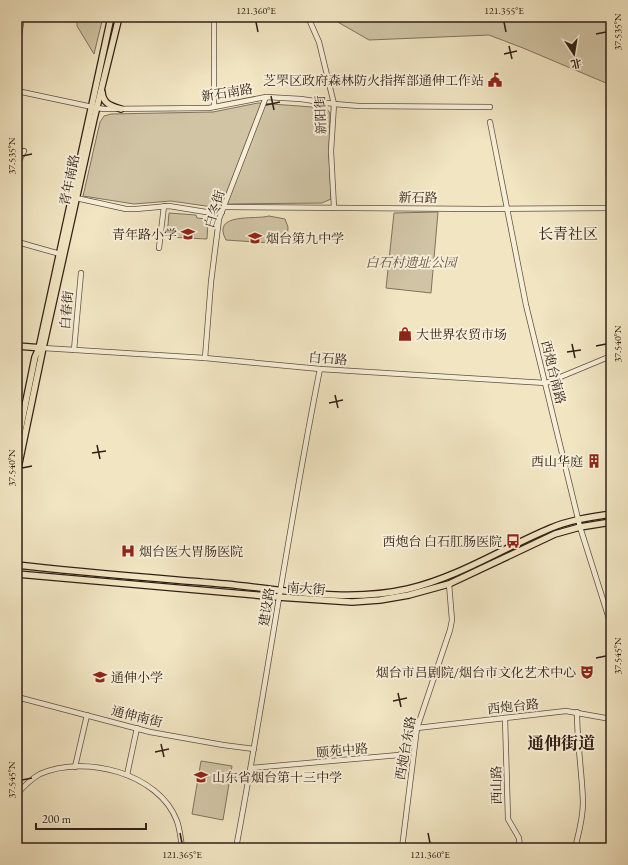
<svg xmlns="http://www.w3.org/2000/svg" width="628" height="865" viewBox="0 0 628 865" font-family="'EB Garamond','Noto Serif SC',serif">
	<rect width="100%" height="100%" fill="#f1e5c2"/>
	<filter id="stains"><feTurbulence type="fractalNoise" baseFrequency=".005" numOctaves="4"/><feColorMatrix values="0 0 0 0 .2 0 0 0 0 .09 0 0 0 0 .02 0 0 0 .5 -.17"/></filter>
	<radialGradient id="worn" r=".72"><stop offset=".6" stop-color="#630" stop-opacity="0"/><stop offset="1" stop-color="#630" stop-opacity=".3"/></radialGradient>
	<!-- green -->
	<g fill="#d0c4a5" stroke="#80725e">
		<polygon points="77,17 103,17 94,54 77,26"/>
		<polygon points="329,17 611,17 611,59 606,83 523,48 489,35 369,40"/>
		<polygon points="258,103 326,108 330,113 329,153 331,199 322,203 224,204 220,208 171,201 134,204 83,196 100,122 104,116 111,114 213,112"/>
		<polygon points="438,212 431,293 386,288 394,213"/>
		<polygon points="169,213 196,215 197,218 208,219 207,239 167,237"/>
		<path d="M269,216L285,219L288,227L287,244L226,240C211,212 255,220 269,216Z"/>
		<polygon points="201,761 232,766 223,820 192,814"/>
	</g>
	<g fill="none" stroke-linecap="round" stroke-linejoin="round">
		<defs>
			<g id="minor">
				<polyline points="214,17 214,107"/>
				<polyline points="308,17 319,42 334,104 331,151 334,208"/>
				<polyline points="17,48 22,17"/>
				<polyline points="17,91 97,108 104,109 209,108 266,97 301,99 334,104 359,106 490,107"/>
				<polyline points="490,122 526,305 580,527 611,625"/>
				<polyline points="17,165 24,151"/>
				<polyline points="76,198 126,209 136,209 169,206 206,212 222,212"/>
				<polyline points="225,207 485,209 611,208"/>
				<polyline points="17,241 21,243 60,254"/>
				<polyline points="159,248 164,206"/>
				<polyline points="43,348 205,358 320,369 546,383 611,356"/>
				<polyline points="74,350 81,273"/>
				<polyline points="205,358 211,282 219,219 266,97"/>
				<polyline points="17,697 150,732 223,745 254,749"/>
				<polyline points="505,718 508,819 519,838 520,848"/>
				<polyline points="75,767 87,715"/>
				<polyline points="251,768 399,755 404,751 410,730 417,728 566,711 611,719"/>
				<polyline points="127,775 137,728"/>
				<path d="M17,794C24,786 31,779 40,774C84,754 159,773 177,821C180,830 181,839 182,848"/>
				<path d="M236,848C266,689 288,528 320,369"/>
				<polyline points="402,848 417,728 450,630 452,620 449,584"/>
				<path d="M575,848C579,832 583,819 583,802C582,772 577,743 577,712"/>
			</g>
			<g id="major">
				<path d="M102,92C103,104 111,106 121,109"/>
				<polyline points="17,346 43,348"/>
				<polyline points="17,445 35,357 39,348 111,17"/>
				<polyline points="17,473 43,348 94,119 119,17"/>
				<path d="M17,565C86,573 155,578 225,584C286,590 347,603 408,589C459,577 503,548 551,528C570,520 591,517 611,514"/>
				<polyline points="17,574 278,597 352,602 380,600 409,595 449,584 555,534 580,527 611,522"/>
			</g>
		</defs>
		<!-- minor casing -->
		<use href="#minor" stroke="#615142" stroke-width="6"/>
		<!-- major casing -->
		<use href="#major" stroke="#312017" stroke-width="8"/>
		<!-- minor -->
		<use href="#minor" stroke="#f6eed7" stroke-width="4.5"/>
		<!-- major -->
		<use href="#major" stroke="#f1e5c2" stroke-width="5.5"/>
	</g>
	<!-- ticks -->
	<path fill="none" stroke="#312017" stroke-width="1.5" d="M256,22L258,32M504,22L506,32M596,34L606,32M509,46L512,59M504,54L517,51M271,96L274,110M266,105L280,102M22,156L32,154M572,344L575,358M596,346L606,344M567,352L581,350M335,395L338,408M329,403L343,400M97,445L100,459M92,453L106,451M22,468L32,466M596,658L606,656M398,693L401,707M393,701L407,698M161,744L164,757M155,752L169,749M22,780L32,778M180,833L182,843M428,833L430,843"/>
	<!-- icons -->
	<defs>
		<symbol id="civic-bare" viewBox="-9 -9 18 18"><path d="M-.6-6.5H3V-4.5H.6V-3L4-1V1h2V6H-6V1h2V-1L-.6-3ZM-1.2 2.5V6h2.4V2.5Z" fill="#8f2418" stroke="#f6eed7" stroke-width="2.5" paint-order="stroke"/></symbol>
		<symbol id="school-bare" viewBox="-9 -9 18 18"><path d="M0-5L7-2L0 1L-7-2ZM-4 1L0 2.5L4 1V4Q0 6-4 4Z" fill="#8f2418" stroke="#f6eed7" stroke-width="2.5" paint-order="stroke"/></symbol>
		<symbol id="shop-bare" viewBox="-9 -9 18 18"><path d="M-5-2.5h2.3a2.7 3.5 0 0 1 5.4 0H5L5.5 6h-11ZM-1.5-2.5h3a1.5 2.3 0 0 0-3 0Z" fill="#8f2418" stroke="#f6eed7" stroke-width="2.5" paint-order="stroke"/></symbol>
		<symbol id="building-bare" viewBox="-9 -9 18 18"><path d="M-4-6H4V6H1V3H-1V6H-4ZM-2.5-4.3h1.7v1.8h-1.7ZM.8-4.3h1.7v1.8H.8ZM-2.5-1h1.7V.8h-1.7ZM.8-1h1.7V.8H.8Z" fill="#8f2418" stroke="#f6eed7" stroke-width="2.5" paint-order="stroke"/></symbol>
		<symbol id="bus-bare" viewBox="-9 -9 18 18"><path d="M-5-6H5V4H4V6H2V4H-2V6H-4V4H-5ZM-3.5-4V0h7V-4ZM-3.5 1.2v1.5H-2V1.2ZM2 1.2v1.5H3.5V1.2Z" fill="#8f2418" stroke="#f6eed7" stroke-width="2.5" paint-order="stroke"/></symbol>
		<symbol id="hospital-bare" viewBox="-9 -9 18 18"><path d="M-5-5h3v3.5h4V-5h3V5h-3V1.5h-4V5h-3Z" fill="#8f2418" stroke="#f6eed7" stroke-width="2.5" paint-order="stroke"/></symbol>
		<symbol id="theatre-bare" viewBox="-9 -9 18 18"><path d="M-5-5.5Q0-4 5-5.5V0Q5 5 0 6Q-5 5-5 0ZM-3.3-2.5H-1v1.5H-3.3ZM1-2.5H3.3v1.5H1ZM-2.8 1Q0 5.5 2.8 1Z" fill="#8f2418" stroke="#f6eed7" stroke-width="2.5" paint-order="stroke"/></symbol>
	</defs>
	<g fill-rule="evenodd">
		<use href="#civic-bare" x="485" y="70" width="20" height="20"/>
		<use href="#school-bare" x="178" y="224" width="20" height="20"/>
		<use href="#school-bare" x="245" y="228" width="20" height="20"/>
		<use href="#shop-bare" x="395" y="324" width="20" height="20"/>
		<use href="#building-bare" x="584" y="451" width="20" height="20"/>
		<use href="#bus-bare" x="503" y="531" width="20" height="20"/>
		<use href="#hospital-bare" x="118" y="541" width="20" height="20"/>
		<use href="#theatre-bare" x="577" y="662" width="20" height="20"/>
		<use href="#school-bare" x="90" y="667" width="20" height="20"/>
		<use href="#school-bare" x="191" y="767" width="20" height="20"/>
	</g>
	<g text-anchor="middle" stroke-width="4" stroke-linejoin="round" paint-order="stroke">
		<!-- poi labels -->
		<g font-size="13" fill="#312017" stroke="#f6eed7" text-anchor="end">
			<text x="484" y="85">芝罘区政府森林防火指挥部通伸工作站</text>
			<text x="177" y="239">青年路小学</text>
			<text x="266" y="243" text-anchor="start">烟台第九中学</text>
			<text x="416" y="339" text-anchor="start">大世界农贸市场</text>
			<text x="583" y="466">西山华庭</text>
			<text x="502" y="546">西炮台 白石肛肠医院</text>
			<text x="139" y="556" text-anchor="start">烟台医大胃肠医院</text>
			<text x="576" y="677">烟台市吕剧院/烟台市文化艺术中心</text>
			<text x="111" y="682" text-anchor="start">通伸小学</text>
			<text x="212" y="782" text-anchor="start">山东省烟台第十三中学</text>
		</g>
		<!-- street labels -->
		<g font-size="13" fill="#312017" stroke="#f6eed7">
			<text transform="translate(227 92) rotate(-9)" y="5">新石南路</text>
			<text transform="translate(320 115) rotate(-92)" y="5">新阳街</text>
			<text transform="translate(69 180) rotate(-78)" y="5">青年南路</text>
			<text transform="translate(418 197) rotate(1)" y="5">新石路</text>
			<text transform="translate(214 209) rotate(-73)" y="5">白冬街</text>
			<text transform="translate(66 310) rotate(-85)" y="5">白春街</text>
			<text transform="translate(328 358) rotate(4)" y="5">白石路</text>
			<text transform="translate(554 372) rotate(76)" y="5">西炮台南路</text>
			<text transform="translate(306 588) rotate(4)" y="5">南大街</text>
			<text transform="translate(266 607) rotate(-81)" y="5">建设路</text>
			<text transform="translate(513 706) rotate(-6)" y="5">西炮台路</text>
			<text transform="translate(137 716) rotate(14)" y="5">通伸南街</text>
			<text transform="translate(405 748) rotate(-80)" y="5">西炮台东路</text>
			<text transform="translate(342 750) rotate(-5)" y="5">颐苑中路</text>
			<text transform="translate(496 785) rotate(-91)" y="5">西山路</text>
		</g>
		<!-- park labels -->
		<g font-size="13" font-style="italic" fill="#615142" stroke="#f6eed7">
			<text x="411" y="267">白石村遗址公园</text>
		</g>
		<!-- quarter labels -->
		<g font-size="15" fill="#312017" stroke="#f6eed7">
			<text x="568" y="239">长青社区</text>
		</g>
		<!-- district labels -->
		<g font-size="17" font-weight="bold" fill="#312017" stroke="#f6eed7">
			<text x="561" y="749">通伸街道</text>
		</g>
	</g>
	<!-- margin -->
	<rect width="628" height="865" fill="none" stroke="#f1e5c2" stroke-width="44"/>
	<!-- north arrow -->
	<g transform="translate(574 54) rotate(168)" stroke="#f6eed7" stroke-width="3" paint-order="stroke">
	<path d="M0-3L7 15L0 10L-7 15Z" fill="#312017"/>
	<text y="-6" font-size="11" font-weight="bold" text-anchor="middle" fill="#312017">北</text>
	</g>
	<!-- scale -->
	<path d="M36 823v6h110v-6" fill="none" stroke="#312017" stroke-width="2"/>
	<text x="42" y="823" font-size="12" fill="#312017" stroke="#f6eed7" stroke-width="3" paint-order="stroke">200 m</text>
	<rect x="22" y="22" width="584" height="821" fill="none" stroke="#312017" stroke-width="1.5"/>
	<g font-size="10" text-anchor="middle" fill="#312017">
		<text x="256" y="14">121.360°E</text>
		<text x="504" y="14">121.355°E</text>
		<text transform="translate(617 32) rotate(-90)" y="4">37.535°N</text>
		<text transform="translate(11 156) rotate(-90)" y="4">37.535°N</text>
		<text transform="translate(617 344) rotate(-90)" y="4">37.540°N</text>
		<text transform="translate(11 468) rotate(-90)" y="4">37.540°N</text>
		<text transform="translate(617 656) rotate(-90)" y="4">37.545°N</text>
		<text transform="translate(11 780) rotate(-90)" y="4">37.545°N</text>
		<text x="182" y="858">121.365°E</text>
		<text x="430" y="858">121.360°E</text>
	</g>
	<rect width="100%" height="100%" filter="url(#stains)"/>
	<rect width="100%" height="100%" fill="url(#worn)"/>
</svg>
